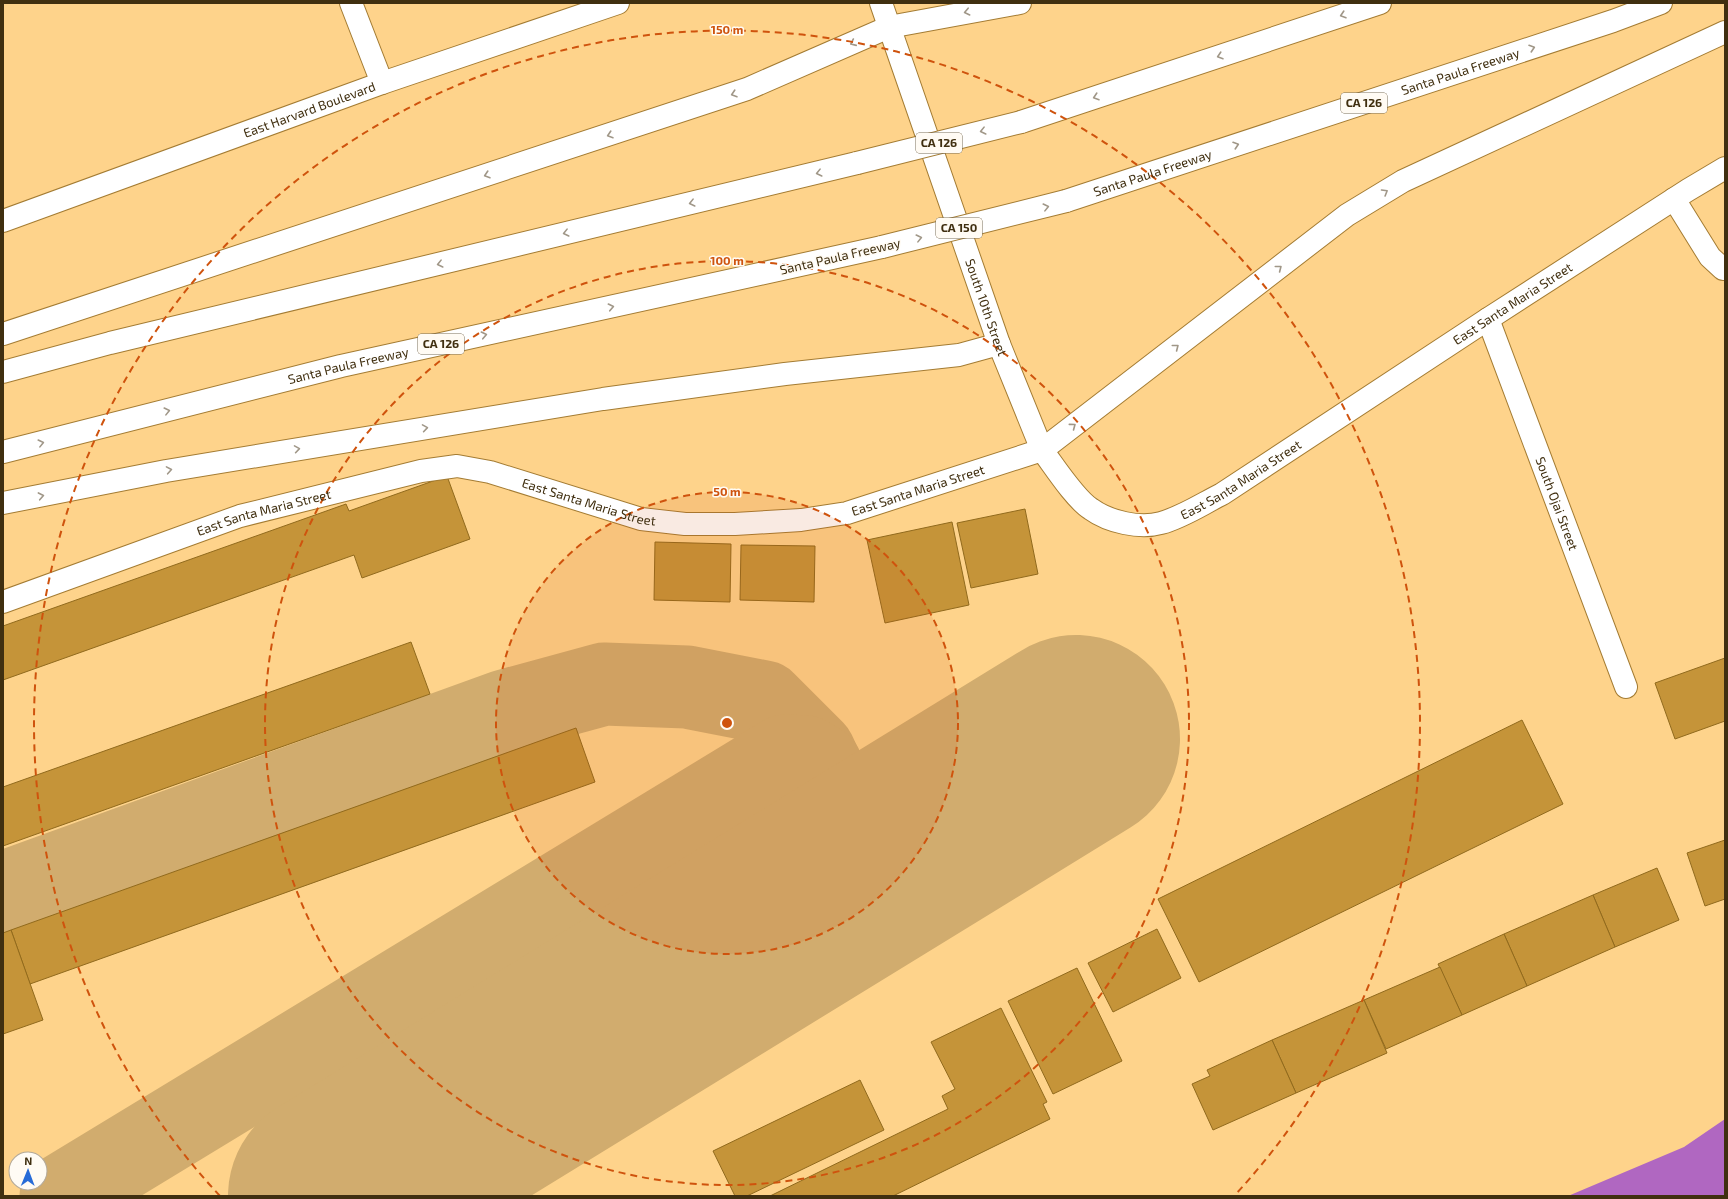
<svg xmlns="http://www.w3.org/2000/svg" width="1728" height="1199" viewBox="0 0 1728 1199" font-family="'Exo 2',sans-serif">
	<rect width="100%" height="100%" fill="#fed38b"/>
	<!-- water -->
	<polygon fill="#b067c1" points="1725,1119 1725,1196 1568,1196 1684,1147"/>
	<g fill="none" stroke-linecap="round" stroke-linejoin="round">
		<!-- taxiway -->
		<g stroke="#d1ac6e" stroke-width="83">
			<polyline points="3,893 505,711 604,684 687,687 764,702 814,752 845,819 862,870"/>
			<polyline points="61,1196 785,756 806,757 821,766"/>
		</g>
		<!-- runway -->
		<polyline stroke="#d1ac6e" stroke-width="208" points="332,1196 1076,739"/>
	</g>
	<!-- building -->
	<g fill="#c59439" stroke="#916a1d">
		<polygon points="447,476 470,539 362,578 354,555 3,680 3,626 346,504 349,511"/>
		<polygon points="1025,509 1038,574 971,588 957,523"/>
		<polygon points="952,522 969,605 885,623 867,540"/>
		<polygon points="655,542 731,544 730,602 654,600"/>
		<polygon points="741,545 815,546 814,602 740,600"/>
		<polygon points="411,642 430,694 3,846 3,787"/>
		<polygon points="1725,658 1725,721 1675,739 1655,683"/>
		<polygon points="1522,720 1563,804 1199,982 1158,899"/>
		<polygon points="576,728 595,782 30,984 11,930"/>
		<polygon points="1725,840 1725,899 1705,906 1687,853"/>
		<polygon points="1657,868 1679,920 1615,947 1593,895"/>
		<polygon points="1593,895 1615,947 1527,986 1504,934"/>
		<polygon points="1157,929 1181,978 1113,1012 1088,963"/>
		<polygon points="11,930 43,1020 3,1034 3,933"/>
		<polygon points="1504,934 1527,986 1462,1015 1438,964"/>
		<polygon points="1440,967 1462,1015 1386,1049 1364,1000"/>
		<polygon points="1077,968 1122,1061 1053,1094 1008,1001"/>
		<polygon points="1364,1000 1387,1053 1296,1093 1272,1040"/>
		<polygon points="1001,1008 1047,1102 1043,1104 1050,1119 893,1196 770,1196 948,1109 942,1096 955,1089 931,1042"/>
		<polygon points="1272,1040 1296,1093 1213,1130 1192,1084 1210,1076 1207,1070"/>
		<polygon points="860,1080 884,1130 747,1196 735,1196 713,1151"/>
	</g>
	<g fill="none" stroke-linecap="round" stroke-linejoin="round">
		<defs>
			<g id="minor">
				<polyline points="351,3 382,83"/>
				<polyline points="1674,199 1710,257 1723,269 1725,269"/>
				<path id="s1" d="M1488,319L1626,687"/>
				<path id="s2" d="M3,602L240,516L421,471L457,466L490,472L641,519L685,524H735L801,520L847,513L1042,450C1054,466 1075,499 1091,509C1109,522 1140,529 1161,523C1183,517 1202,504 1222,494L1488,319L1688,190L1725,168"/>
			</g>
			<g id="major">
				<path id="s3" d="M881,3L999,344L1042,450"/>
				<path id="s4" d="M3,221L382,83L618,3"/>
			</g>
			<g id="highway">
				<polyline points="1021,122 1380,3"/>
				<path id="s5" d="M1066,201L1613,21L1661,3"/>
				<polyline points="3,334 747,89 889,27 1020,3"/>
				<polyline points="3,372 110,343 857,163"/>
				<polyline points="1042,450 1347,215 1403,181 1725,32"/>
				<path id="s6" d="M3,452L341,366L882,247"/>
				<polyline points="3,503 166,471 603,399 785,374 959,355 999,344"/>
			</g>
		</defs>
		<!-- minor casing -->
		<use href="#minor" stroke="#a47c33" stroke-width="24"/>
		<!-- major casing -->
		<use href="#major" stroke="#a47c33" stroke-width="24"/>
		<!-- highway casing -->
		<use href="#highway" stroke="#a47c33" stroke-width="24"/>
		<!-- minor -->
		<use href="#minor" stroke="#fff" stroke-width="22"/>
		<!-- major -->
		<use href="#major" stroke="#fff" stroke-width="22"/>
		<!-- highway -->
		<use href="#highway" stroke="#fff" stroke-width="22"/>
		<defs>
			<g id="highway-bridge">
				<polyline points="857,163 1021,122"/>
				<polyline points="882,247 1066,201"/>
			</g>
		</defs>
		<!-- highway-bridge casing -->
		<use href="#highway-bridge" stroke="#a47c33" stroke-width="24" stroke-linecap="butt"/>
		<!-- highway-bridge -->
		<use href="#highway-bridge" stroke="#fff" stroke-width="22"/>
	</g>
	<!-- one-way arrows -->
	<defs><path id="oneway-chevron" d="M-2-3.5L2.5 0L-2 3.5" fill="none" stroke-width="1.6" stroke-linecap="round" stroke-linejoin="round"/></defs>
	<g stroke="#a09788">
		<use href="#oneway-chevron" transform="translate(967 12) rotate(167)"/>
		<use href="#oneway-chevron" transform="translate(1343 15) rotate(162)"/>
		<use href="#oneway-chevron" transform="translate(853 43) rotate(156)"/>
		<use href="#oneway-chevron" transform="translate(1532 48) rotate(-18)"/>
		<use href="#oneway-chevron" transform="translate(1220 56) rotate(162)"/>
		<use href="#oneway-chevron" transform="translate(734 94) rotate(162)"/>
		<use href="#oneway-chevron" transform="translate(1096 97) rotate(162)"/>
		<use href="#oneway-chevron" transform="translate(983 131) rotate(166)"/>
		<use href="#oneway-chevron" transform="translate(610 135) rotate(162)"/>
		<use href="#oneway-chevron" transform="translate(1236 145) rotate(-18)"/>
		<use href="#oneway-chevron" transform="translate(819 173) rotate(166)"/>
		<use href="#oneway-chevron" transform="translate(487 175) rotate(162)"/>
		<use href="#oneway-chevron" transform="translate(1385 192) rotate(-31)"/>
		<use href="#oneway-chevron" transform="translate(692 203) rotate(166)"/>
		<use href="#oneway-chevron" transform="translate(1046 207) rotate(-14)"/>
		<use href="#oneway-chevron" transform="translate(566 233) rotate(166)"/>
		<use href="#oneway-chevron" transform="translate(919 238) rotate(-14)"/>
		<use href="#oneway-chevron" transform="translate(440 264) rotate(166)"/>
		<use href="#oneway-chevron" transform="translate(1279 268) rotate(-38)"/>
		<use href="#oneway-chevron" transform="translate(611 307) rotate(-12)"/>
		<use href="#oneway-chevron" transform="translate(484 335) rotate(-12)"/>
		<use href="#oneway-chevron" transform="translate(1176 347) rotate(-38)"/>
		<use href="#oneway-chevron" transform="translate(167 411) rotate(-14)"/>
		<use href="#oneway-chevron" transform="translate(1073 426) rotate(-37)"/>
		<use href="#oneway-chevron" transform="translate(425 428) rotate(-9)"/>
		<use href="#oneway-chevron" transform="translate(41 443) rotate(-14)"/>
		<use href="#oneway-chevron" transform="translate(297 449) rotate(-9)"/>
		<use href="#oneway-chevron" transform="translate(169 470) rotate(-10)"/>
		<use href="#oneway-chevron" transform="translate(41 496) rotate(-11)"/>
	</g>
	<!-- distance rings -->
	<circle cx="727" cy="723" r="231" fill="#cf530d" fill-opacity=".12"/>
	<g fill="none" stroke="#cf530d" stroke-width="2" stroke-dasharray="7 5">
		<circle cx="727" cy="723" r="231"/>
		<circle cx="727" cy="723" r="462"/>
		<path d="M220 1196A693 693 0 1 1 1234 1196"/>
	</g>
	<g text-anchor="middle" stroke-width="3" stroke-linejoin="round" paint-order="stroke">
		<!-- shield labels -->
		<g fill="#fffbf4" stroke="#796c54" stroke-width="1">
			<rect x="1341" y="93" width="46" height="20" rx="3"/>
			<rect x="916" y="133" width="46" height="20" rx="3"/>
			<rect x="936" y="218" width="46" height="20" rx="3"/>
			<rect x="418" y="334" width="46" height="20" rx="3"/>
		</g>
		<g font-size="12" font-weight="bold" fill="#402f10">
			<text x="1364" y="107">CA 126</text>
			<text x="939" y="147">CA 126</text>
			<text x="959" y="232">CA 150</text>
			<text x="441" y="348">CA 126</text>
		</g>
		<!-- street labels -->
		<g font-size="13" fill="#402f10" stroke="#fffbf4">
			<text dy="5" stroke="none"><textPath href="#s5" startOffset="415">Santa Paula Freeway</textPath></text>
			<text dy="5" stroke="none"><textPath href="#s4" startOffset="326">East Harvard Boulevard</textPath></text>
			<text dy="5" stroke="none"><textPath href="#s5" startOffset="91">Santa Paula Freeway</textPath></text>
			<text transform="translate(840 256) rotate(-13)" y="5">Santa Paula Freeway</text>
			<text dy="5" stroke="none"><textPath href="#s2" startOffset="1644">East Santa Maria Street</textPath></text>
			<text dy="5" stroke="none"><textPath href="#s3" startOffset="322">South 10th Street</textPath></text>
			<text dy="5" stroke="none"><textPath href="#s6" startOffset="356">Santa Paula Freeway</textPath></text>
			<text dy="5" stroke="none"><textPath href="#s2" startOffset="1320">East Santa Maria Street</textPath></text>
			<text dy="5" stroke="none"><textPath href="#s2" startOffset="948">East Santa Maria Street</textPath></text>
			<text dy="5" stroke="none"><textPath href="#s2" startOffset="612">East Santa Maria Street</textPath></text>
			<text dy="5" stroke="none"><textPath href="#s1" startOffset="197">South Ojai Street</textPath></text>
			<text dy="5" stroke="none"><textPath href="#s2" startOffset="276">East Santa Maria Street</textPath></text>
		</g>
	</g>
	<circle cx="727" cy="723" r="6" fill="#cf530d" stroke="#fffbf4" stroke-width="2"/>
	<g font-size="12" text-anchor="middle" font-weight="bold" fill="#cf530d" stroke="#fffbf4" stroke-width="3" stroke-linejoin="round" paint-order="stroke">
		<text x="727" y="34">150 m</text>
		<text x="727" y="265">100 m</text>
		<text x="727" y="496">50 m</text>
	</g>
	<!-- border -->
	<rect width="1728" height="1199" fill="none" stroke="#402f10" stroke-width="8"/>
	<!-- north arrow -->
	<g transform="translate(28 1171) rotate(1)"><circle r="19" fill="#fffbf4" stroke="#b3a999"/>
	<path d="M0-3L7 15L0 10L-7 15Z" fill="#276bd7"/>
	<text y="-6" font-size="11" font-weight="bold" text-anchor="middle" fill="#402f10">N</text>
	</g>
</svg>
